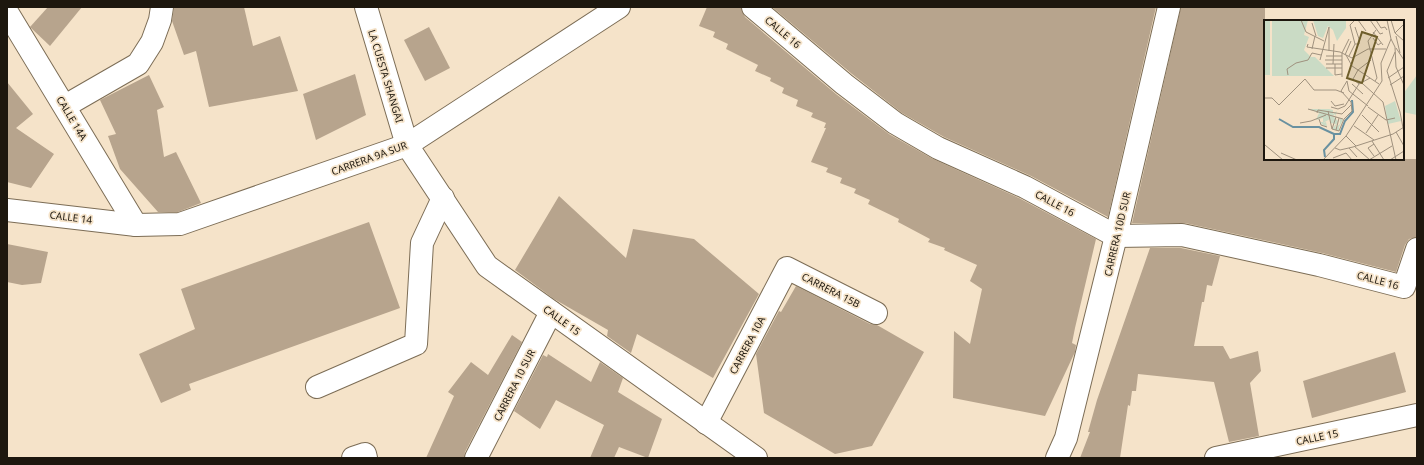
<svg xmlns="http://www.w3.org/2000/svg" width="1424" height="465" viewBox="0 0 1424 465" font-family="'Noto Sans',sans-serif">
	<rect width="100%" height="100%" fill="#f5e3c9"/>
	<!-- green -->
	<polygon fill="#cadbc5" points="1417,75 1417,115 1403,112 1403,94"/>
	<!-- building -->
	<g fill="#b7a48d">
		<polygon points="48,7 82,7 50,46 30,27"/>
		<polygon points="174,7 244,7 253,46 280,36 298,91 209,107 196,51 184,55 172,21"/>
		<polygon points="707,7 741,7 745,17 836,94 889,134 933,159 1019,198 1096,239 1075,328 1072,343 1076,345 1075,352 1045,416 953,398 954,331 970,344 982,289 970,281 977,265 944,250 945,248 928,242 930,239 898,222 899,219 868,204 870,200 854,193 856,189 840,183 842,178 826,172 828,168 811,162 826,128 824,128 826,123 811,117 813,113 796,106 798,100 782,93 784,88 770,81 771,78 755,71 758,65 726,49 728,44 713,37 715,32 699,26"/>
		<polygon points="772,7 1156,7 1108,217 1031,176 944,137 902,113 852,74"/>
		<polygon points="1181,7 1265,7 1265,159 1417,159 1417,237 1409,239 1405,245 1396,272 1322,253 1185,223 1132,223"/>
		<polygon points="429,27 450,68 425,81 404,40"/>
		<polygon points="355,74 366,115 316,140 303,94"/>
		<polygon points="149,75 164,107 157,110 164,157 176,152 201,203 178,212 158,212 120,169 108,136 116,134 100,100"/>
		<polygon points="7,82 33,114 16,128 54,154 31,188 7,182"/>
		<polygon points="559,196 626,258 633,229 694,239 759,294 713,378 637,334 631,353 607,336 608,330 554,299 515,270"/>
		<polygon points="369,222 400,308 189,384 191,390 161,403 139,354 195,329 181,289"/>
		<polygon points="7,244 48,252 41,283 22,285 7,282"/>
		<polygon points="1150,248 1181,248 1220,256 1212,286 1207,285 1204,302 1202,302 1194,346 1223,346 1230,359 1258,351 1261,371 1250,383 1259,436 1229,442 1214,382 1138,374 1136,391 1132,391 1130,406 1128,405 1120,458 1080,458 1090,432 1088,432 1097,400"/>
		<polygon points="796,286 870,324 877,325 924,352 872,446 835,454 764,413 756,354 779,311 781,312"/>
		<polygon points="512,335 522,342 465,452 464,458 426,458 454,396 448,392 471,362 488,375"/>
		<polygon points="1395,352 1406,392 1312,418 1303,381"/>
		<polygon points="548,354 591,382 600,362 623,378 618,392 662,419 648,458 619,447 614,458 590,458 604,425 556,400 540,429 514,411 543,355 547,357"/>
	</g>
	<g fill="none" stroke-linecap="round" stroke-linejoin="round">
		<defs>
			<g id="minor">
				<polyline points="366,7 407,145 487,266 756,458"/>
				<polyline points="753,7 844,84 895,123 938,148 1025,187 1116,236 1182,235 1319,265 1404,287 1417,249"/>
				<polyline points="7,12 136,225"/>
				<polyline points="65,106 138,64 152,42 160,20 162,7"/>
				<polyline points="7,210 136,225 180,224 407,145 619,7"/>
				<polyline points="317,387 416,344 422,243 443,198"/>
				<polyline points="706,423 787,268 876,313"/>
				<polyline points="353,458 365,454 366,458"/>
				<polyline points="476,458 551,312"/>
				<polyline points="1057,458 1066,438 1116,236 1169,7"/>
				<polyline points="1216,458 1417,415"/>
			</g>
		</defs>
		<!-- minor casing -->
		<use href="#minor" stroke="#7c6d56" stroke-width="24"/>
		<!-- minor -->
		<use href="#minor" stroke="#fff" stroke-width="22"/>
	</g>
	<g text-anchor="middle" stroke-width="3.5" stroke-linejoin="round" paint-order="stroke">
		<!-- street labels -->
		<g font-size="10" fill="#1d170e" stroke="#f5e3c9">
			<text transform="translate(783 32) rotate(40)" y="4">CALLE 16</text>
			<text transform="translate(386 76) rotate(73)" y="4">LA CUESTA SHANGAI</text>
			<text transform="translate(72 118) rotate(59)" y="4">CALLE 14A</text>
			<text transform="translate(369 158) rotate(-20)" y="4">CARRERA 9A SUR</text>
			<text transform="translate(1055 203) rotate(28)" y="4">CALLE 16</text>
			<text transform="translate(71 217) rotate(7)" y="4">CALLE 14</text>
			<text transform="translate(1117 234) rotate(-77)" y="4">CARRERA 10D SUR</text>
			<text transform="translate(1378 280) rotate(15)" y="4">CALLE 16</text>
			<text transform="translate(831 290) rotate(27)" y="4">CARRERA 15B</text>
			<text transform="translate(562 320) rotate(36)" y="4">CALLE 15</text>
			<text transform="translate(747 345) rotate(-62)" y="4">CARRERA 10A</text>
			<text transform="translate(514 385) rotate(-63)" y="4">CARRERA 10 SUR</text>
			<text transform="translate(1317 437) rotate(-12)" y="4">CALLE 15</text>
		</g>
	</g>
	<!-- overview -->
	<g transform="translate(1264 20)">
		<rect width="140" height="140" fill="#f5e3c9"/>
		<path d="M0,0H6V55H0ZM8,0H44L40,15L45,17L40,30L47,37H51L70,56H8ZM49,0H82V8L73,21L69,10L64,6L59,18L54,16ZM131,81L137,101L124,104L121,86ZM44,89H65L69,90V94L73,91L71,97V94L69,96L74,101L71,108L76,104V98L79,100L75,107V111L68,109L72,104L67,103L66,99L59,103L62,102L63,107L59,105L56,102H59V98L52,100L55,93Z" fill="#cadbc5"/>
		<path fill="none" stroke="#6991a0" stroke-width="2" d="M15,99L29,107H55L70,114M61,137L60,130L70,119V114H76L81,101L89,92L88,80"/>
		<path fill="none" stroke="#9f917e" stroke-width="1" d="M37,0L42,12L60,21M94,0L102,11M106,0L116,14L119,13M112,0L117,8L121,7L123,10M127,0L131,13L140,21M48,3L52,16M91,7L95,19V24H91M109,12L119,25M131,13L140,4M132,16L136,33M109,18L114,25L117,23M127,19L131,27L132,47L140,65M44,24L43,27L76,32L88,38L104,29H122M91,24L86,5L91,0M132,28L140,40M48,29L51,16M65,31V7M131,32L123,51L136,92L140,113M78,33V57M78,33L85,19M81,35L87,21M82,35L88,46L115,64M62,36H78M85,36L91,24M56,40L65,7M61,40H78M62,44H78M69,44L70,24M71,44V55L78,54M62,48H78M24,55L23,49L32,43L44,40L48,33L57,35M124,58L140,47M83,61L85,71L104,86M111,61L113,58L104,21L112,10M88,64L99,74M95,64L89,59L94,50L107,40M99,64L119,82L132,140M126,65L140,56M0,78H8L15,85L41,59L50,70H72L80,73M67,81L71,86L80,84M67,87L74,89L81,86L95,64L106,58M104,87L122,100L131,98M44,89L79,99M64,91L68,109M53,93L54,90L78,94L88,84M98,95L115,112M55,99L57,105L63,107M36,103L47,101L62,95M90,106L110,120M68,109L75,111L80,99L88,91L87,82L77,71L83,61M68,109L72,97M72,110L75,98M132,112L140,126M102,113L114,95M82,116L92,126M108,121L120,140M110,124L104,128L110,136M1,125L19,140M90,126L106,140M71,128L76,130L89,127L129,114L140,107M85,128L93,137M17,133L33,140M69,138L82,133L88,140M59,140L82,116L118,61L117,43L127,19L123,0M105,140L128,126M126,140L140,131"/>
		<path fill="#6e5e2b" fill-opacity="0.15" stroke="#6e5e2b" stroke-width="2" d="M98,12L113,17L98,63L83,58Z"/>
		<rect width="140" height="140" fill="none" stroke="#1d170e" stroke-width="2"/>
	</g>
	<!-- border -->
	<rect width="1424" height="465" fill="none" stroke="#1d170e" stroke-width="16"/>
</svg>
